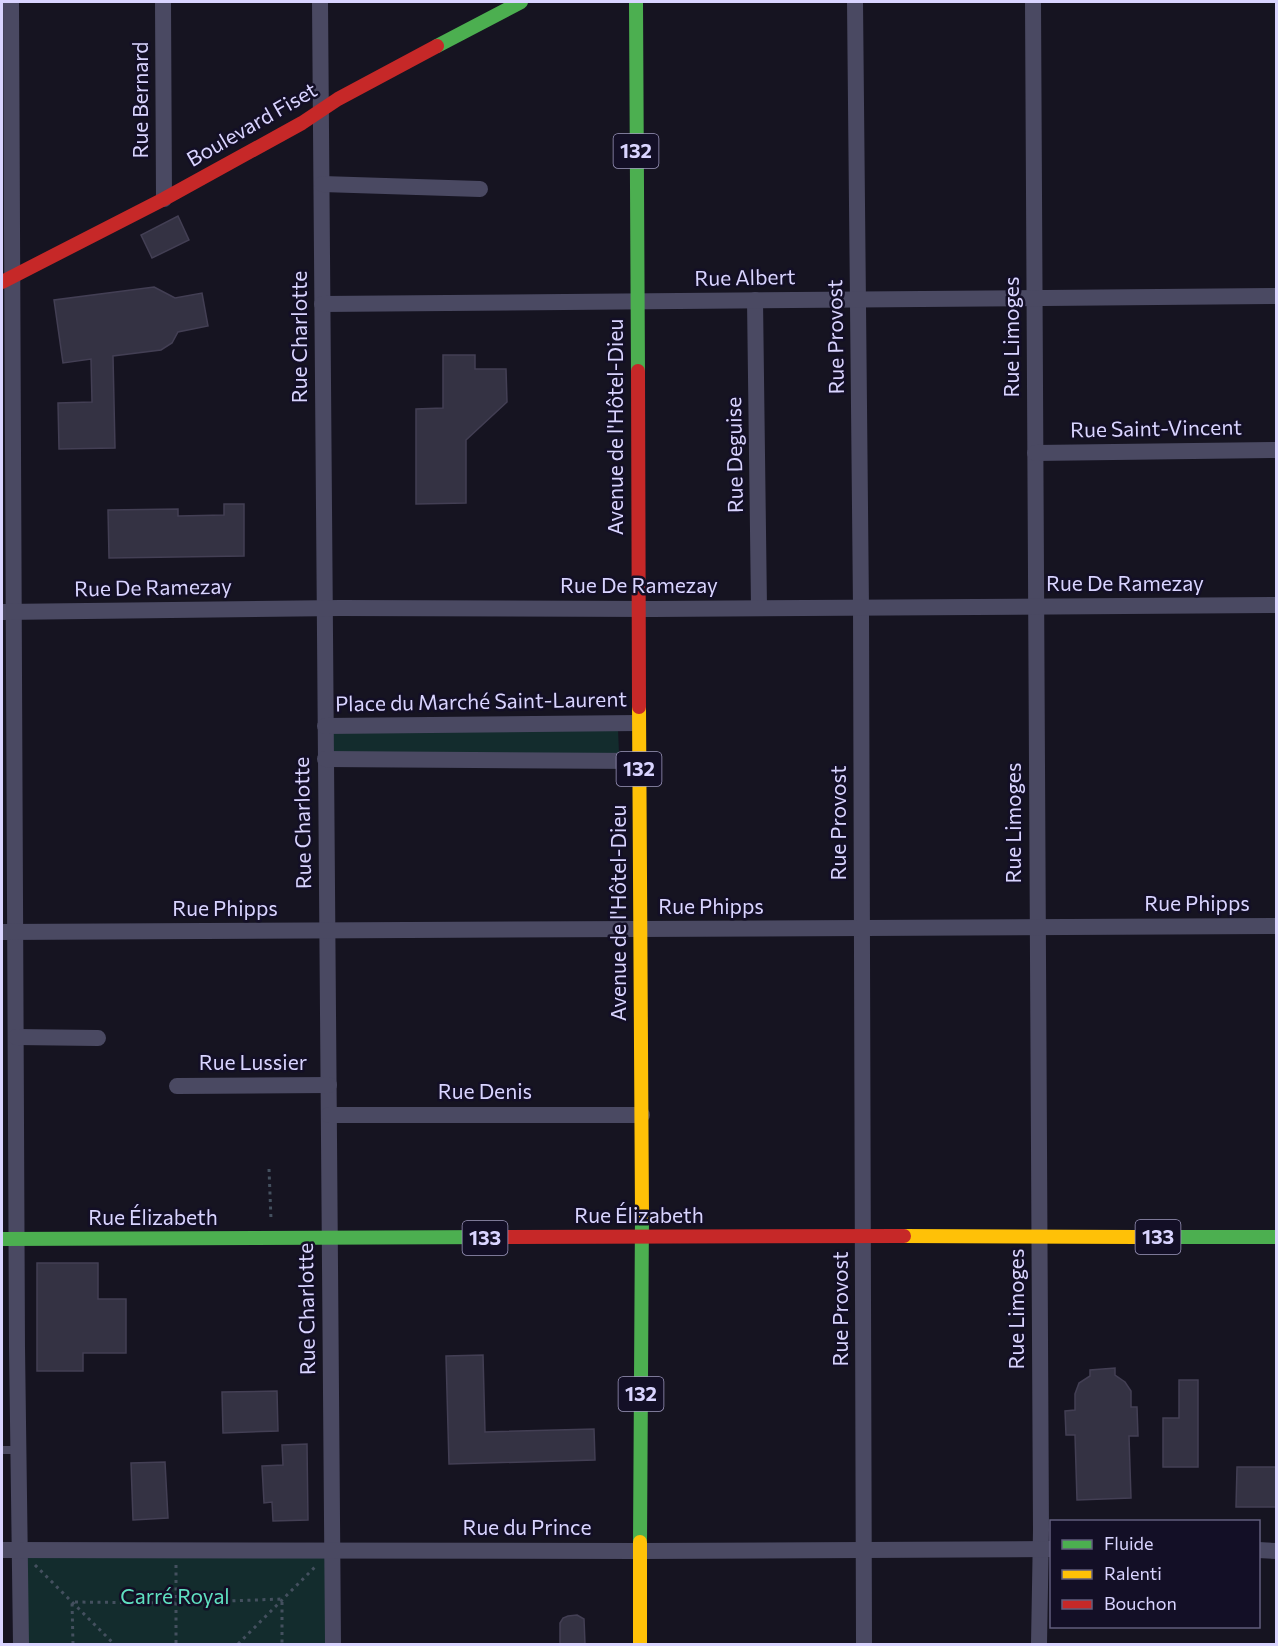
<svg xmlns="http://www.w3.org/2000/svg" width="1278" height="1646" viewBox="0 0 1278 1646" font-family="Commissioner,sans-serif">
	<rect width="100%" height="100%" fill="#161421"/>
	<!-- green -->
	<g fill="#132c2d">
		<polygon points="618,729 619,753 321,765 321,730"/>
		<polygon points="327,1550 326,1644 23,1644 22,1551"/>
	</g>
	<!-- building -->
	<g fill="#343243" stroke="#433f54" stroke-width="1.5">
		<polygon points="178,216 189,240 152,258 141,235"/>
		<polygon points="154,287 175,298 202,293 208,326 178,332 172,343 161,350 113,356 115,448 59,449 58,403 92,402 91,359 63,363 54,300"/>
		<polygon points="443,355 475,355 475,369 506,369 507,402 466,440 466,503 416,504 416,409 443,408"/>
		<polygon points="224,504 244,504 244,556 109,558 108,510 178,509 178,516 224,515"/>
		<polygon points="37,1263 98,1263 98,1299 126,1299 126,1353 83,1353 83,1371 37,1371"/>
		<polygon points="483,1355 485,1432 594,1429 595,1460 449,1464 446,1356"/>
		<polygon points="1115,1368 1115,1375 1125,1382 1131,1391 1131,1407 1137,1407 1138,1436 1129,1436 1131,1498 1077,1500 1075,1435 1066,1435 1065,1411 1075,1410 1075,1394 1079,1383 1090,1376 1090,1370"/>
		<polygon points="1179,1380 1198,1380 1198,1467 1163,1467 1163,1418 1179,1418"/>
		<polygon points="277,1391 278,1431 223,1433 222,1392"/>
		<polygon points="307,1444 308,1520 273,1521 272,1502 264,1503 262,1466 283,1465 282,1445"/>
		<polygon points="165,1462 168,1518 133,1520 131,1463"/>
		<polygon points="1237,1467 1276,1467 1276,1507 1236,1507"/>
		<polygon points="577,1615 584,1619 585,1644 560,1644 560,1623 563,1618 568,1616"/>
	</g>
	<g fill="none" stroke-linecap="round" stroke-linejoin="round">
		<!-- path -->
		<g stroke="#44505f" stroke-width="3" stroke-dasharray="3 4.5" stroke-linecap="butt">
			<polyline points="269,1169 271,1219"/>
			<polyline points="35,1565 114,1644"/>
			<polyline points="176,1565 176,1644"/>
			<polyline points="73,1644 72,1602 175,1603 282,1599 282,1644"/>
			<polyline points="238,1644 316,1566"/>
		</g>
		<!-- lane -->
		<polyline stroke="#4a4962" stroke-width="8" points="2,1450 18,1450"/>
		<!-- street -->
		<g stroke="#4a4962" stroke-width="16">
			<polyline points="11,2 17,1347 21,1644"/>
			<polyline points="163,2 164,199"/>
			<polyline points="320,2 333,1644"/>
			<polyline points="855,2 861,608 864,1644"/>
			<polyline points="1033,2 1041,1530 1039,1644"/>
			<polyline points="322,184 480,189"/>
			<polyline points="755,300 759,608"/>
			<polyline points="322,304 1276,296"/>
			<polyline points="1035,453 1276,450"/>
			<polyline points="2,612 340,608 653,609 1276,605"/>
			<polyline points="325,726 638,723"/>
			<polyline points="325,759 639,761"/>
			<polyline points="2,932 1276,926"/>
			<polyline points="16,1037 98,1038"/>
			<polyline points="177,1086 329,1085"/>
			<polyline points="329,1115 642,1115"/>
			<polyline points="2,1550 641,1551 1052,1549"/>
			<polyline points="1258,1550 1276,1551"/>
		</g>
		<!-- fast -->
		<g stroke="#4caf50" stroke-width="14">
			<polyline points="636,2 638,371"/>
			<polyline points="437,46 521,2"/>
			<polyline points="1137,1237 1276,1237"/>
			<polyline points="2,1239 500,1237"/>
			<polyline points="640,1542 642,1215"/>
		</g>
		<!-- slow -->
		<g stroke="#ffc107" stroke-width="14">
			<polyline points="639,707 642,1215"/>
			<polyline points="904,1236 1137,1237"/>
			<polyline points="640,1644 640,1542"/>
		</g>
		<!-- jam -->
		<g stroke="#c62828" stroke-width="14">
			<polyline points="2,282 164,199 302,123 338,99 437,46"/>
			<polyline points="638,371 639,707"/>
			<polyline points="500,1237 904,1236"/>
		</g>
	</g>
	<g text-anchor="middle" stroke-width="5" stroke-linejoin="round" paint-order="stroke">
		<!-- shield labels -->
		<g fill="#130f26" stroke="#9e99be" stroke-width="1.5">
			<rect x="613.5" y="134" width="45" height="34" rx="4.5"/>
			<rect x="616.5" y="752" width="45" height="34" rx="4.5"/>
			<rect x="1135.5" y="1220" width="45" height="34" rx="4.5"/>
			<rect x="462.5" y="1221" width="45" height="34" rx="4.5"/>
			<rect x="618.5" y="1377" width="45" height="34" rx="4.5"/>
		</g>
		<g font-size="20" font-weight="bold" fill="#d9d4ff">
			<text x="636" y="158">132</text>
			<text x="639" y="776">132</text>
			<text x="1158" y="1244">133</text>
			<text x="485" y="1245">133</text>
			<text x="641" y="1401">132</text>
		</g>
		<!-- street labels -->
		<g font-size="21" fill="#d9d4ff" stroke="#130f26">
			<text transform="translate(141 100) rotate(-90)" y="7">Rue Bernard</text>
			<text transform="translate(252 125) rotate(-30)" y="7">Boulevard Fiset</text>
			<text transform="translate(745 278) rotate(-1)" y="7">Rue Albert</text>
			<text transform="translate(300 337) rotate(-90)" y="7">Rue Charlotte</text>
			<text transform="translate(836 337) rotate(-91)" y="7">Rue Provost</text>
			<text transform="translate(1012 337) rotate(-90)" y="7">Rue Limoges</text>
			<text transform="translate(616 427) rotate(-90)" y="7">Avenue de l'Hôtel-Dieu</text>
			<text transform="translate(1156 429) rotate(-1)" y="7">Rue Saint-Vincent</text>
			<text transform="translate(735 455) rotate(-91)" y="7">Rue Deguise</text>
			<text x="1125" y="591">Rue De Ramezay</text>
			<text x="639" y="593">Rue De Ramezay</text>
			<text transform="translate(153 588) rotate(-1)" y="7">Rue De Ramezay</text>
			<text transform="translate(481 702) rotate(-1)" y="7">Place du Marché Saint-Laurent</text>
			<text transform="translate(303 823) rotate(-91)" y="7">Rue Charlotte</text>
			<text transform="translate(839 823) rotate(-90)" y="7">Rue Provost</text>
			<text transform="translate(1014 823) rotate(-90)" y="7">Rue Limoges</text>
			<text x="1197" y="911">Rue Phipps</text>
			<text x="711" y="914">Rue Phipps</text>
			<text x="225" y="916">Rue Phipps</text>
			<text transform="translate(619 913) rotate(-90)" y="7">Avenue de l'Hôtel-Dieu</text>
			<text x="253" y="1070">Rue Lussier</text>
			<text x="485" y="1099">Rue Denis</text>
			<text x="639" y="1223">Rue Élizabeth</text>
			<text x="153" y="1225">Rue Élizabeth</text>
			<text transform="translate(307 1309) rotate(-91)" y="7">Rue Charlotte</text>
			<text transform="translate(841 1309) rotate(-90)" y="7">Rue Provost</text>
			<text transform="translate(1017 1309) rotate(-90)" y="7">Rue Limoges</text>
			<text x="527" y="1535">Rue du Prince</text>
		</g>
		<!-- park labels -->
		<g font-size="21" fill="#5fe0c0" stroke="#130f26">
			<text x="175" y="1604">Carré Royal</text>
		</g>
	</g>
	<!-- border -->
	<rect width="1278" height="1646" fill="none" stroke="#d9d4ff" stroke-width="6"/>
	<!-- legend -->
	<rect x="1050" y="1520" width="210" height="108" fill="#130f26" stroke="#625e7d" stroke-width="1.5"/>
	<rect x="1062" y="1540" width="30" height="9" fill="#4caf50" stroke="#625e7d" stroke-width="1.5"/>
	<text x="1104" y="1550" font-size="18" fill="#d9d4ff">Fluide</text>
	<rect x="1062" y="1570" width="30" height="9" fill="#ffc107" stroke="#625e7d" stroke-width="1.5"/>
	<text x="1104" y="1580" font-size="18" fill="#d9d4ff">Ralenti</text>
	<rect x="1062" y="1600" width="30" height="9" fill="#c62828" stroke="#625e7d" stroke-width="1.5"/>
	<text x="1104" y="1610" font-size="18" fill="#d9d4ff">Bouchon</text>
</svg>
